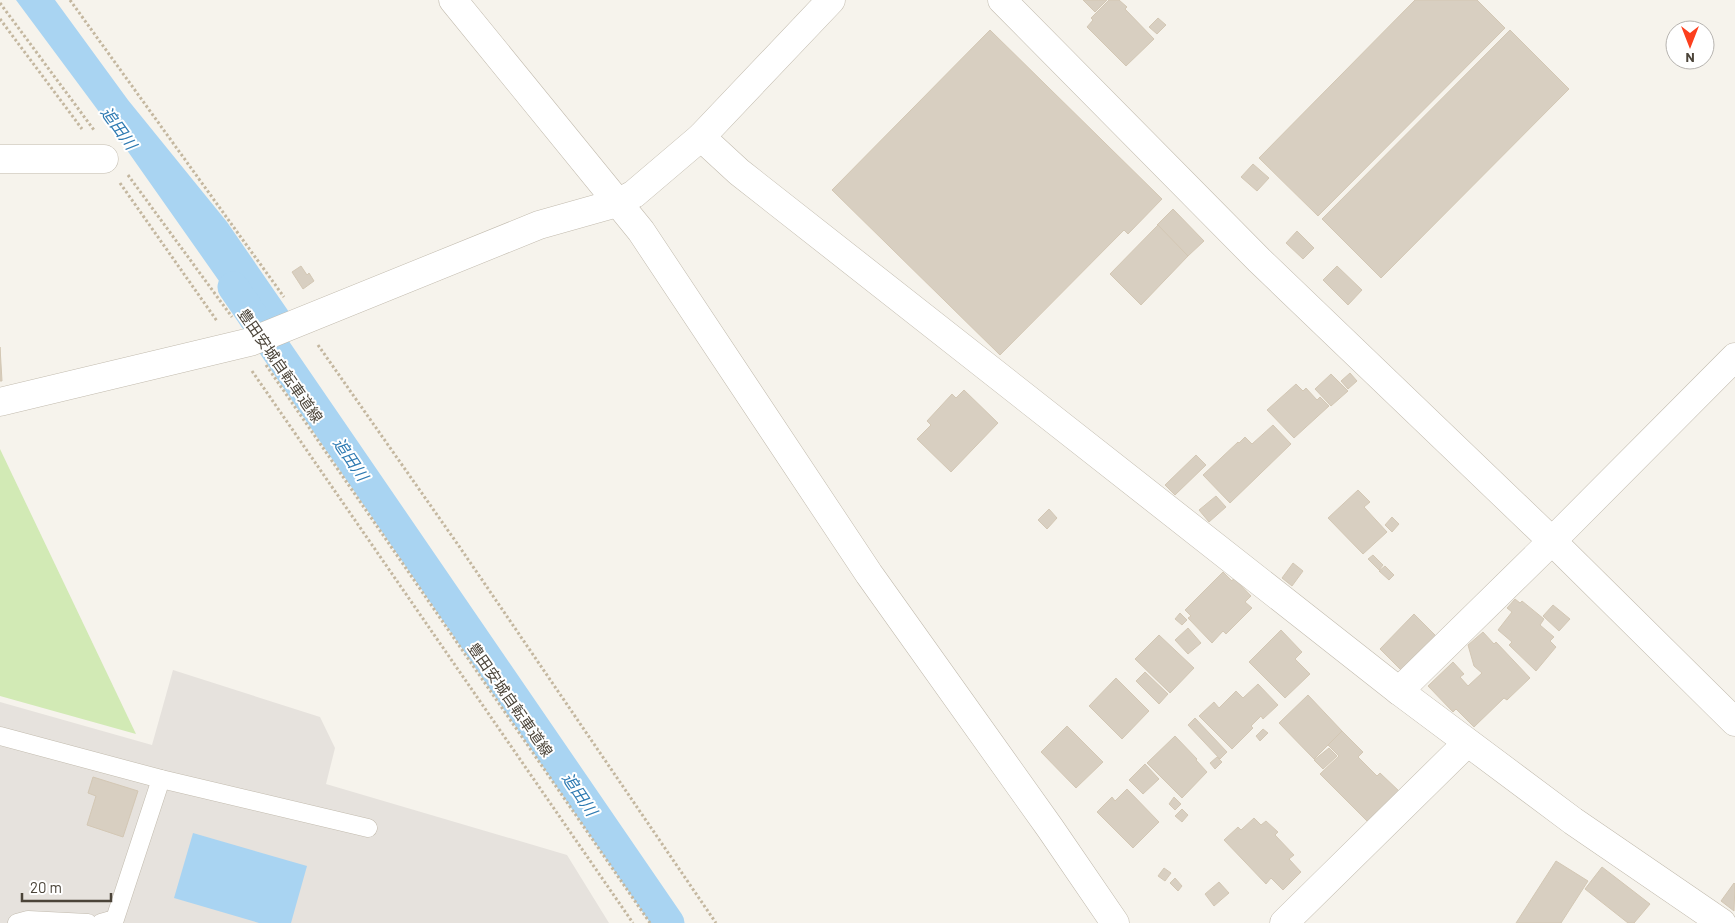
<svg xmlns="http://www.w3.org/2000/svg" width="1735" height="923" viewBox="0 0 1735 923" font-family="Barlow,'Noto Sans JP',sans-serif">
	<rect width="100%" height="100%" fill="#f6f3ec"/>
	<!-- industrial -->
	<polygon fill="#e6e2dd" points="173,670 320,717 335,748 326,784 567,855 609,923 0,923 0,702 152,745"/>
	<!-- green -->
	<polygon fill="#d2eab5" points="0,449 136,734 0,696"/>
	<!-- water -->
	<g fill="#a9d4f2">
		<polygon points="16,0 55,0 128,100 227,222 289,312 250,325 117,136"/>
		<polygon points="193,833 307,866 291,923 259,923 174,898"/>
	</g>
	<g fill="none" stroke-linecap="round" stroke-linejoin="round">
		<!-- canal -->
		<polyline stroke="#a9d4f2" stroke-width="31" points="233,287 669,923"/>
	</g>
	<!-- building -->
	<g fill="#d8cfc1" stroke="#d3c7b4">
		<polygon points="1083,0 1107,0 1095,12"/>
		<polygon points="1109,0 1119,0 1127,7 1125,9 1154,39 1126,66 1087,27 1093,20 1091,18"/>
		<polygon points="1415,0 1477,0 1505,28 1318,216 1259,158"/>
		<polygon points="1158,18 1166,25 1157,34 1149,27"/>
		<polygon points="990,30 1162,199 1128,234 1124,230 1000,355 832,190"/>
		<polygon points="1510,30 1569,89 1381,278 1322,219"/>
		<polygon points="1253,164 1269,178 1257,191 1241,177"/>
		<polygon points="1173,209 1204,241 1188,256 1157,225"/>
		<polygon points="1158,225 1188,256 1141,305 1110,274"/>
		<polygon points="1297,231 1314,248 1303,259 1286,243"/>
		<polygon points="301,266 307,275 309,273 314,281 303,289 292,272"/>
		<polygon points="1337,266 1362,290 1348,305 1323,280"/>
		<polygon points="0,347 2,381 0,381"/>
		<polygon points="1350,373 1357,381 1348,389 1341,381"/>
		<polygon points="1331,374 1348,391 1331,406 1315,389"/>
		<polygon points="1296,384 1303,391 1306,388 1317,400 1320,397 1329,406 1294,438 1267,410"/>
		<polygon points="964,390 998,423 951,472 917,439 931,425 927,421 952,394 956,398"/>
		<polygon points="1273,425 1291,444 1230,503 1203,475 1238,442 1239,443 1245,437 1252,444"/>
		<polygon points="1196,455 1206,465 1175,495 1165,485"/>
		<polygon points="1358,490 1370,502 1364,507 1387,532 1363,554 1328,518"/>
		<polygon points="1216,496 1226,507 1209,522 1199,510"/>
		<polygon points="1049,509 1057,518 1047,529 1038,520"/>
		<polygon points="1392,517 1399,524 1392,532 1385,525"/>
		<polygon points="1373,555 1383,565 1379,570 1368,559"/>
		<polygon points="1293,563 1303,571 1292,586 1282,578"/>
		<polygon points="1385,566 1394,575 1389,580 1379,571"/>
		<polygon points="1223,572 1232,581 1234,578 1251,596 1245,602 1252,608 1226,634 1223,631 1212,643 1188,618 1191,616 1185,610"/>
		<polygon points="1515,599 1520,603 1522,601 1544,619 1540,625 1554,637 1550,641 1556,647 1536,671 1509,645 1512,642 1498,630 1512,612 1507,608"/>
		<polygon points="1553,605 1570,619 1559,631 1543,616"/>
		<polygon points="1180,613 1187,620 1182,625 1175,619"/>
		<polygon points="1414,614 1438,638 1404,673 1380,649"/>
		<polygon points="1188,628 1201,643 1188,654 1175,640"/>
		<polygon points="1281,630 1302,652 1295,659 1310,674 1285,698 1249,662"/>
		<polygon points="1483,632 1494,644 1496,642 1530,678 1507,700 1504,698 1474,727 1456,709 1453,712 1428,686 1453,662 1464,674 1460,677 1468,686 1482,673 1474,666 1468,645"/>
		<polygon points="1159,635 1194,668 1170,693 1135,659"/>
		<polygon points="1145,672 1168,694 1159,704 1136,681"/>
		<polygon points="1116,678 1149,711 1122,739 1089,706"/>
		<polygon points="1258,684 1278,705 1263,719 1261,716 1251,726 1253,728 1232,749 1199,716 1214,702 1219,708 1236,691 1243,698"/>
		<polygon points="1308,695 1342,731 1314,759 1279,723"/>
		<polygon points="1195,718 1227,752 1220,759 1188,725"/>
		<polygon points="1067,726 1103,762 1076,788 1041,752"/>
		<polygon points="1263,729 1268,733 1260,741 1256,736"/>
		<polygon points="1342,731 1363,752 1358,757 1377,776 1380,773 1400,792 1369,823 1320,774 1339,756 1328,745"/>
		<polygon points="1175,736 1197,759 1196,760 1207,772 1182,798 1147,763"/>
		<polygon points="1329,748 1337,756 1323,769 1314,760"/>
		<polygon points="1217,757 1222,762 1215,769 1210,763"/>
		<polygon points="1145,764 1159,779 1143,794 1129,780"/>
		<polygon points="93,777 138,791 123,837 87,825 96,796 88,793"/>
		<polygon points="1127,789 1159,822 1133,848 1097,812 1112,797 1115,801"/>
		<polygon points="1174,797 1181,804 1175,810 1169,804"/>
		<polygon points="1182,809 1188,815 1182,822 1175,816"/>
		<polygon points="1254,818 1261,825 1266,821 1278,832 1275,835 1294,855 1289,859 1301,872 1283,890 1271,878 1266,884 1224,840 1238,827 1241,830"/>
		<polygon points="1556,861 1588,881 1561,923 1516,923"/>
		<polygon points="1602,867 1650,904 1634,923 1628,923 1585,889"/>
		<polygon points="1164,868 1171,873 1165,881 1158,876"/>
		<polygon points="1175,878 1182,886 1178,891 1170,883"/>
		<polygon points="1219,882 1229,893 1214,906 1205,894"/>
		<polygon points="1734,883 1735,884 1734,911 1721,901"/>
	</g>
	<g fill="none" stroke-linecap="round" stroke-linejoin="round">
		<defs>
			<g id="lane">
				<polyline points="0,736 161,779 368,828"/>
				<polyline points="17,923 28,920 88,923"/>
				<polyline points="101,923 115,919 161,779"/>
			</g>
			<g id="street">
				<polyline points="453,0 641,231 869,574 1050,828 1115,923"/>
				<polyline points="1002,0 1259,260 1552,541 1735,722"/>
				<polyline points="701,137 739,172 1399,691 1573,821 1722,923"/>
				<polyline points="0,159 104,159"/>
				<polyline points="0,402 250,342 539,225 617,203 634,194 701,137 831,0"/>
				<polyline points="1399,691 1552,541 1735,357"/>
				<polyline points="1284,923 1467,743"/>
			</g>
		</defs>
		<!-- lane casing -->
		<use href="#lane" stroke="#c2bbae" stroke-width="19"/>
		<!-- street casing -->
		<use href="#street" stroke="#c2bbae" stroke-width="29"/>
		<!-- path -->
		<g stroke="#c4b79f" stroke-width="3" stroke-dasharray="2.5 2.5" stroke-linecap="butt">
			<polyline points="70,0 284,297"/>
			<polyline points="0,3 94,130"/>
			<polyline points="0,19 82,129"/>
			<polyline points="128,175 232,317"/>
			<polyline points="120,183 217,321"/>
			<polyline points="318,345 461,549 716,923"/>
			<polyline points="266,365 650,923"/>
			<polyline points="252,371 633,923"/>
		</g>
		<!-- lane -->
		<use href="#lane" stroke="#fff" stroke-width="18"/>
		<!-- street -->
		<use href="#street" stroke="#fff" stroke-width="28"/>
	</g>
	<g text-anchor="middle" stroke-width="4" stroke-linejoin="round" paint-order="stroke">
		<!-- street labels -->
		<g font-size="15" fill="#4b4439" stroke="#fff">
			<text transform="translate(280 366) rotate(55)" y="5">豊田安城自転車道線</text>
			<text transform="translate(510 700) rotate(55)" y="5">豊田安城自転車道線</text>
		</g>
		<!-- water labels -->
		<g font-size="16" font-style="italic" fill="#2e7ab2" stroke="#fff">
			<text transform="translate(119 128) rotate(54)" y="6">追田川</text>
			<text transform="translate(351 459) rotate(56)" y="6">追田川</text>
			<text transform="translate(580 794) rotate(56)" y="6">追田川</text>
		</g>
	</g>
	<!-- north arrow -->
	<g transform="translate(1690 45) rotate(180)"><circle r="24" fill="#ffffff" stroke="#b7b4b0"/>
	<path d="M0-4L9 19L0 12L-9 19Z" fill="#fc3f1d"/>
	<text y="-8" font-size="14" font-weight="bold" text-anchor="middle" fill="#4b4439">N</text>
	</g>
	<!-- scale -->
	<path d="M22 893v8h89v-8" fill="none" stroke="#4b4439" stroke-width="2.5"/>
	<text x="30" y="893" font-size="15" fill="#4b4439" stroke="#ffffff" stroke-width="4" paint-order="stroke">20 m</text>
</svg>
